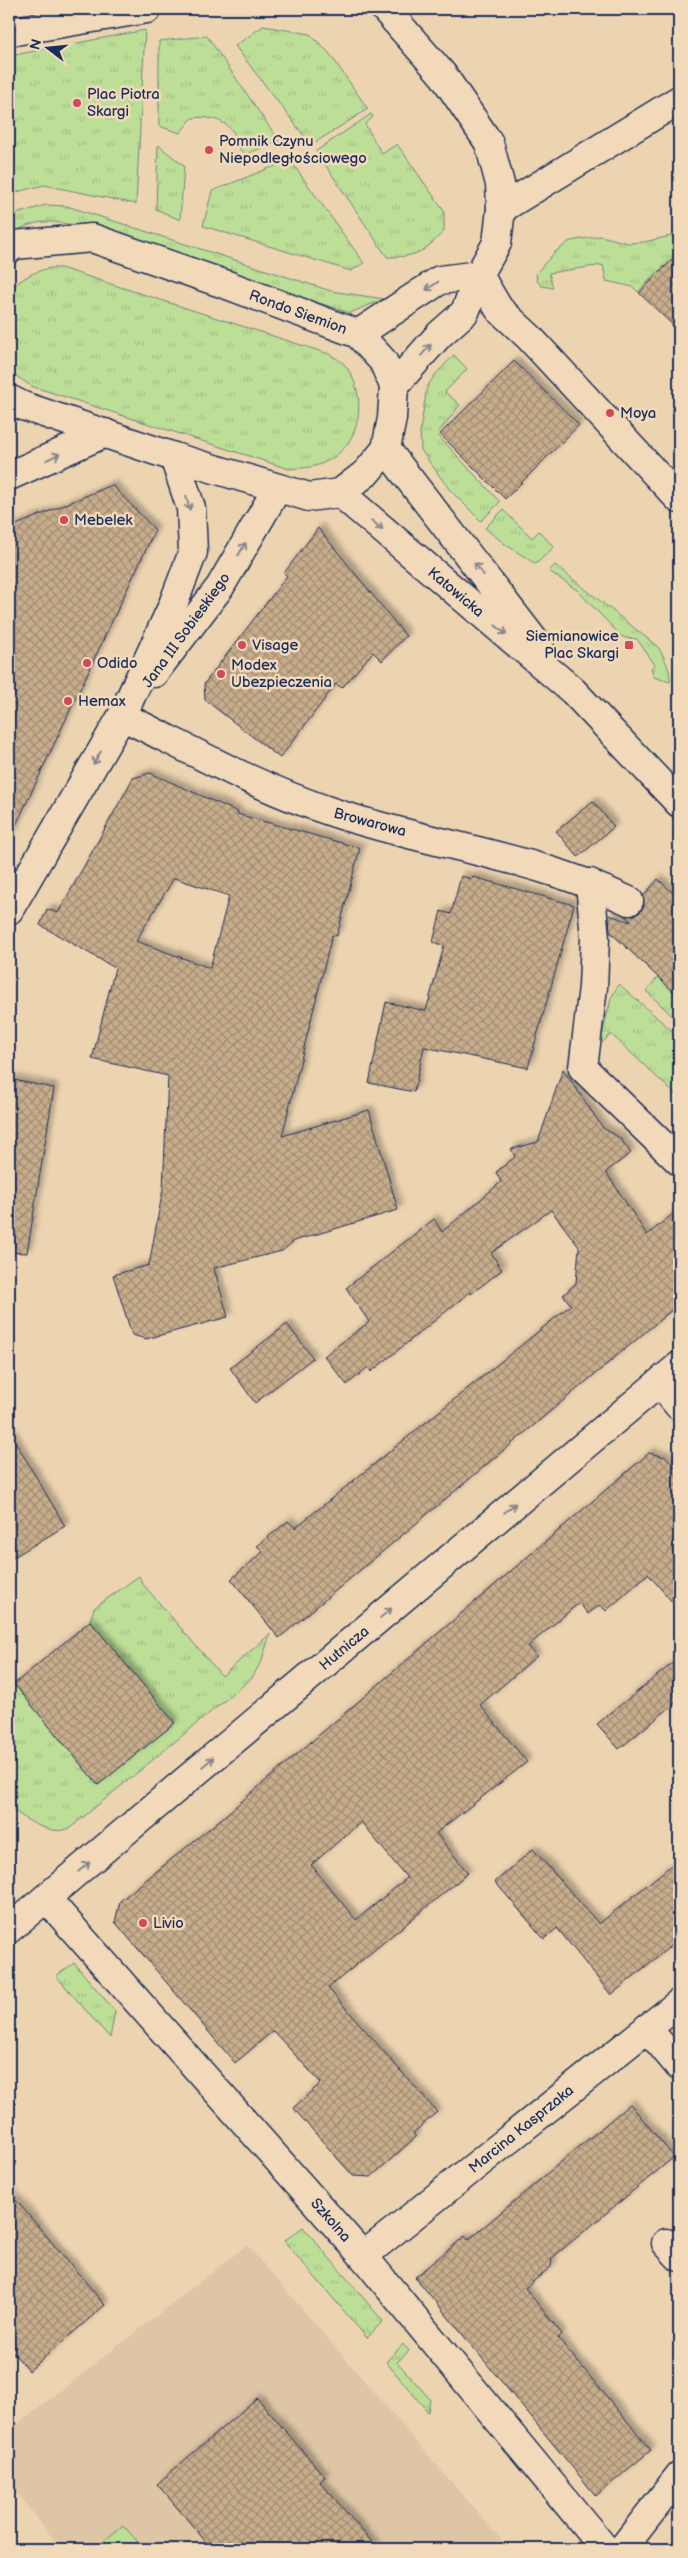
<svg xmlns="http://www.w3.org/2000/svg" width="688" height="2558" viewBox="0 0 688 2558" font-family="'Balsamiq Sans',sans-serif">
	<defs>
		<pattern id="grass-tufts" width="24" height="20" patternUnits="userSpaceOnUse" patternTransform="scale(1.25)"><rect width="24" height="20" fill="#bdde97"/><path d="M3 7l-1-3M5 7V3M7 7l1-3M15 17l-1-3M17 17v-4M19 17l1-3" fill="none" stroke="#a2bf85"/></pattern>
		<pattern id="building-cross-hatch" width="8" height="8" patternUnits="userSpaceOnUse" patternTransform="scale(1.25)"><rect width="8" height="8" fill="#c7ad8b"/><path d="M0 0l8 8M0 8l8-8" fill="none" stroke="#a18d75"/></pattern>
		<filter id="shadow"><feDropShadow dx="4.5" dy="-4.5" stdDeviation="2.5" flood-color="#0004"/></filter>
	</defs>
	<rect width="100%" height="100%" fill="#edd4b1"/>
	<filter id="ink" filterUnits="userSpaceOnUse"><feTurbulence type="fractalNoise" baseFrequency=".02" numOctaves="2"/><feDisplacementMap in="SourceGraphic" scale="10" xChannelSelector="R" yChannelSelector="G"/><feConvolveMatrix kernelMatrix="1 2 1 2 8 2 1 2 1" color-interpolation-filters="sRGB"/></filter>
	<g filter="url(#ink)">
		<!-- built -->
		<polygon fill="#dec5a5" points="247,2245 509,2549 61,2549 9,2483 9,2431"/>
		<!-- grass -->
		<g fill="url(#grass-tufts)" stroke="#6c867a">
			<polygon points="263,26 310,34 329,53 368,109 311,145 235,46"/>
			<polygon points="145,30 136,204 44,185 9,194 9,56"/>
			<path d="M207,36L279,141L246,154L240,150C236,124 216,115 192,118L180,133L159,126V41Z"/>
			<path d="M371,114L373,117L365,124L382,154L397,144L444,211V231C424,252 417,257 387,257L316,151Z"/>
			<polygon points="158,145 184,166 180,220 156,209"/>
			<polygon points="290,160 364,263 351,271 203,226 212,191"/>
			<path d="M46,205L67,206L331,291L384,299L350,313L84,227C52,221 38,217 9,235V216Z"/>
			<polygon points="679,231 679,280 664,266 638,292 633,287 606,281 603,265 549,273 553,288 542,286 537,281 536,273 555,252 570,241 601,236 628,243 644,242 675,235"/>
			<path d="M50,268H61L329,354C334,357 341,361 345,365C369,396 362,447 323,463C313,468 300,468 289,469L31,386L9,371V291C21,278 33,272 50,268Z"/>
			<polygon points="454,355 467,369 445,392 460,405 437,434 500,502 481,521 449,489 421,450 420,431 427,387 435,375"/>
			<polygon points="503,510 532,538 539,531 554,547 536,564 506,545 485,528"/>
			<path d="M555,565L658,647C664,657 671,670 670,682L654,677L651,668L655,665L637,639L625,638L620,635L578,591L549,571Z"/>
			<polygon points="658,977 679,997 679,1022 646,991"/>
			<polygon points="619,984 679,1037 679,1098 611,1034 600,1045 611,998"/>
			<path d="M139,1576L142,1583L222,1676L270,1634L262,1660L252,1678L70,1828C51,1837 23,1819 9,1806V1688L14,1684L98,1785L175,1723L90,1621L94,1608Z"/>
			<polygon points="74,1963 115,2011 110,2038 56,1976"/>
			<polygon points="303,2227 383,2321 367,2338 284,2241"/>
			<polygon points="403,2344 409,2351 397,2362 430,2399 428,2412 386,2362"/>
		</g>
		<!-- pitch -->
		<polygon fill="#bdde97" stroke="#6c867a" points="123,2525 144,2549 95,2549"/>
		<!-- building -->
		<g fill="url(#building-cross-hatch)" stroke="#1b2f5e" fill-rule="evenodd" filter="url(#shadow)">
			<polygon points="679,253 679,331 639,293"/>
			<polygon points="514,361 579,425 505,499 440,434"/>
			<polygon points="112,485 155,530 9,840 9,528"/>
			<polygon points="318,528 406,636 382,661 373,652 342,688 336,684 280,758 205,700 204,684 287,576 284,573"/>
			<path d="M150,773L238,812L237,814L360,848L337,936L332,935L282,1136L369,1110L398,1210L294,1241L282,1251L214,1268L228,1317L146,1339L132,1335L113,1275L149,1265L163,1189L168,1076L92,1059L115,968L40,925L47,909L58,913L133,778ZM174,878L229,896L210,968L136,941Z"/>
			<polygon points="593,801 614,827 578,857 556,831"/>
			<polygon points="461,876 472,879 473,877 574,905 528,1068 424,1047 414,1092 369,1083 386,1002 426,1011 444,946 433,942 441,911 451,914"/>
			<polygon points="658,879 679,899 679,997 610,932 609,915 631,922 626,916 639,913 644,907 643,896"/>
			<polygon points="563,1069 603,1128 620,1138 631,1153 606,1172 647,1235 679,1209 679,1304 279,1638 231,1579 263,1552 257,1546 288,1521 295,1528 571,1305 563,1295 576,1283 579,1247 551,1210 491,1253 502,1270 471,1294 470,1292 371,1372 368,1367 347,1385 324,1356 369,1322 346,1288 434,1219 442,1232 501,1182 496,1172 515,1157 511,1149 538,1142"/>
			<polygon points="9,1079 54,1088 27,1253 9,1252"/>
			<polygon points="287,1324 313,1358 255,1403 230,1368"/>
			<polygon points="9,1431 65,1526 9,1560"/>
			<path d="M649,1453L666,1457L679,1472V1610L648,1574L606,1611L600,1605L588,1614L579,1603L528,1646L537,1656L480,1705L527,1762L436,1833L468,1873L328,1988L437,2112L413,2133L416,2137L371,2177L353,2176L293,2108L321,2083L273,2031L235,2063L115,1922L120,1901L221,1819ZM361,1822L407,1878L356,1920L311,1865Z"/>
			<polygon points="90,1621 175,1723 98,1785 14,1684"/>
			<polygon points="679,1658 679,1700 619,1749 597,1724"/>
			<polygon points="533,1849 599,1924 679,1859 679,1939 611,1995 557,1928 544,1939 495,1882"/>
			<polygon points="630,2104 674,2157 552,2258 551,2267 525,2288 562,2334 558,2338 651,2450 596,2496 415,2277 465,2236 468,2240"/>
			<polygon points="9,2192 105,2305 29,2371 9,2348"/>
			<polygon points="257,2398 325,2477 320,2482 378,2549 212,2549 157,2484"/>
		</g>
		<g fill="none" stroke-linecap="round" stroke-linejoin="round">
			<defs>
				<g id="minor">
					<polyline points="385,9 443,75 489,143 500,184 501,209 497,243 479,275 465,312 439,335 394,386"/>
					<polyline points="9,32 147,9"/>
					<polyline points="501,209 679,100"/>
					<polyline points="479,275 499,309 529,337 679,499"/>
					<polyline points="358,334 440,280 479,275"/>
					<polyline points="9,476 105,433"/>
					<polyline points="154,673 220,587 277,489"/>
					<path d="M122,716C191,750 259,788 332,812C430,845 534,856 629,901"/>
					<polyline points="590,883 595,938 593,987 583,1068 679,1161"/>
					<polyline points="9,910 122,716 172,607 193,552 191,508 174,457"/>
					<polyline points="660,1383 679,1406"/>
					<polyline points="46,1898 363,2256 605,2549"/>
					<polyline points="9,1929 679,1366"/>
					<polyline points="647,2028 679,2066"/>
					<polyline points="666,2243 679,2257"/>
					<polyline points="363,2256 679,2003"/>
					<polyline points="622,2549 679,2476"/>
				</g>
				<g id="major">
					<polyline points="9,249 14,245 92,238 230,286 358,334 383,361 394,386 392,418 386,449 366,473 340,493 309,497 174,457 23,406 9,399"/>
					<polyline points="386,449 540,648"/>
					<polyline points="340,493 573,691 679,803"/>
				</g>
			</defs>
			<!-- minor casing -->
			<use href="#minor" stroke="#1b2f5e" stroke-width="31"/>
			<!-- major casing -->
			<use href="#major" stroke="#1b2f5e" stroke-width="31"/>
			<!-- minor -->
			<use href="#minor" stroke="#f1d9b9" stroke-width="28"/>
			<!-- major -->
			<use href="#major" stroke="#f1d9b9" stroke-width="28"/>
		</g>
		<!-- one-way arrows -->
		<defs><path id="oneway-shaft" d="M-6 0H5M1.5-3L5.5 0L1.5 3" fill="none" stroke-width="1.6" stroke-linecap="round" stroke-linejoin="round" transform="scale(1.25)"/></defs>
		<g stroke="#86848c">
			<use href="#oneway-shaft" transform="translate(432 286) rotate(146)"/>
			<use href="#oneway-shaft" transform="translate(426 350) rotate(-49)"/>
			<use href="#oneway-shaft" transform="translate(53 457) rotate(-25)"/>
			<use href="#oneway-shaft" transform="translate(188 503) rotate(75)"/>
			<use href="#oneway-shaft" transform="translate(377 525) rotate(40)"/>
			<use href="#oneway-shaft" transform="translate(242 549) rotate(-60)"/>
			<use href="#oneway-shaft" transform="translate(479 569) rotate(-128)"/>
			<use href="#oneway-shaft" transform="translate(501 630) rotate(40)"/>
			<use href="#oneway-shaft" transform="translate(97 758) rotate(120)"/>
			<use href="#oneway-shaft" transform="translate(510 1508) rotate(-40)"/>
			<use href="#oneway-shaft" transform="translate(386 1613) rotate(-40)"/>
			<use href="#oneway-shaft" transform="translate(208 1762) rotate(-40)"/>
			<use href="#oneway-shaft" transform="translate(84 1867) rotate(-40)"/>
		</g>
	</g>
	<!-- markers -->
	<g fill="#d1495b" stroke="#f1d9b9" stroke-width="2">
		<circle cx="77" cy="103" r="5"/>
		<circle cx="209" cy="150" r="5"/>
		<circle cx="610" cy="413" r="5"/>
		<circle cx="64" cy="520" r="5"/>
		<circle cx="242" cy="645" r="5"/>
		<rect x="624" y="640" width="10" height="10" rx="2.5"/>
		<circle cx="87" cy="663" r="5"/>
		<circle cx="221" cy="674" r="5"/>
		<circle cx="68" cy="701" r="5"/>
		<circle cx="143" cy="1923" r="5"/>
	</g>
	<g text-anchor="middle" stroke-width="5" stroke-linejoin="round" paint-order="stroke">
		<!-- poi labels -->
		<g font-size="15" fill="#1b2f5e" stroke="#f1d9b9" text-anchor="start">
			<text x="87" y="99">Plac Piotra<tspan x="87" dy="17">Skargi</tspan></text>
			<text x="219" y="146">Pomnik Czynu<tspan x="219" dy="17">Niepodległościowego</tspan></text>
			<text x="620" y="418">Moya</text>
			<text x="74" y="525">Mebelek</text>
			<text x="619" y="641" text-anchor="end">Siemianowice<tspan x="619" dy="17">Plac Skargi</tspan></text>
			<text x="252" y="650">Visage</text>
			<text x="97" y="668">Odido</text>
			<text x="231" y="670">Modex<tspan x="231" dy="17">Ubezpieczenia</tspan></text>
			<text x="78" y="706">Hemax</text>
			<text x="153" y="1928">Livio</text>
		</g>
		<!-- street labels -->
		<g font-size="15" fill="#1b2f5e" stroke="#f1d9b9">
			<text transform="translate(298 312) rotate(20)" y="5">Rondo Siemion</text>
			<text transform="translate(456 592) rotate(40)" y="5">Katowicka</text>
			<text transform="translate(186 630) rotate(-54)" y="5">Jana III Sobieskiego</text>
			<text transform="translate(370 822) rotate(15)" y="5">Browarowa</text>
			<text transform="translate(344 1648) rotate(-40)" y="5">Hutnicza</text>
			<text transform="translate(521 2129) rotate(-39)" y="5">Marcina Kasprzaka</text>
			<text transform="translate(331 2220) rotate(49)" y="5">Szkolna</text>
		</g>
	</g>
	<!-- margin -->
	<rect width="688" height="2558" fill="none" stroke="#f1d9b9" stroke-width="30"/>
	<rect x="15" y="15" width="658" height="2528" fill="none" stroke="#1b2f5e" stroke-width="2" filter="url(#ink)"/>
	<!-- north arrow -->
	<g transform="translate(48 48) rotate(286)" stroke="#f1d9b9" stroke-width="4" paint-order="stroke">
	<path d="M0-4L9 19L0 12L-9 19Z" fill="#1b2f5e"/>
	<text y="-8" font-size="14" font-weight="bold" text-anchor="middle" fill="#1b2f5e">N</text>
	</g>
</svg>
